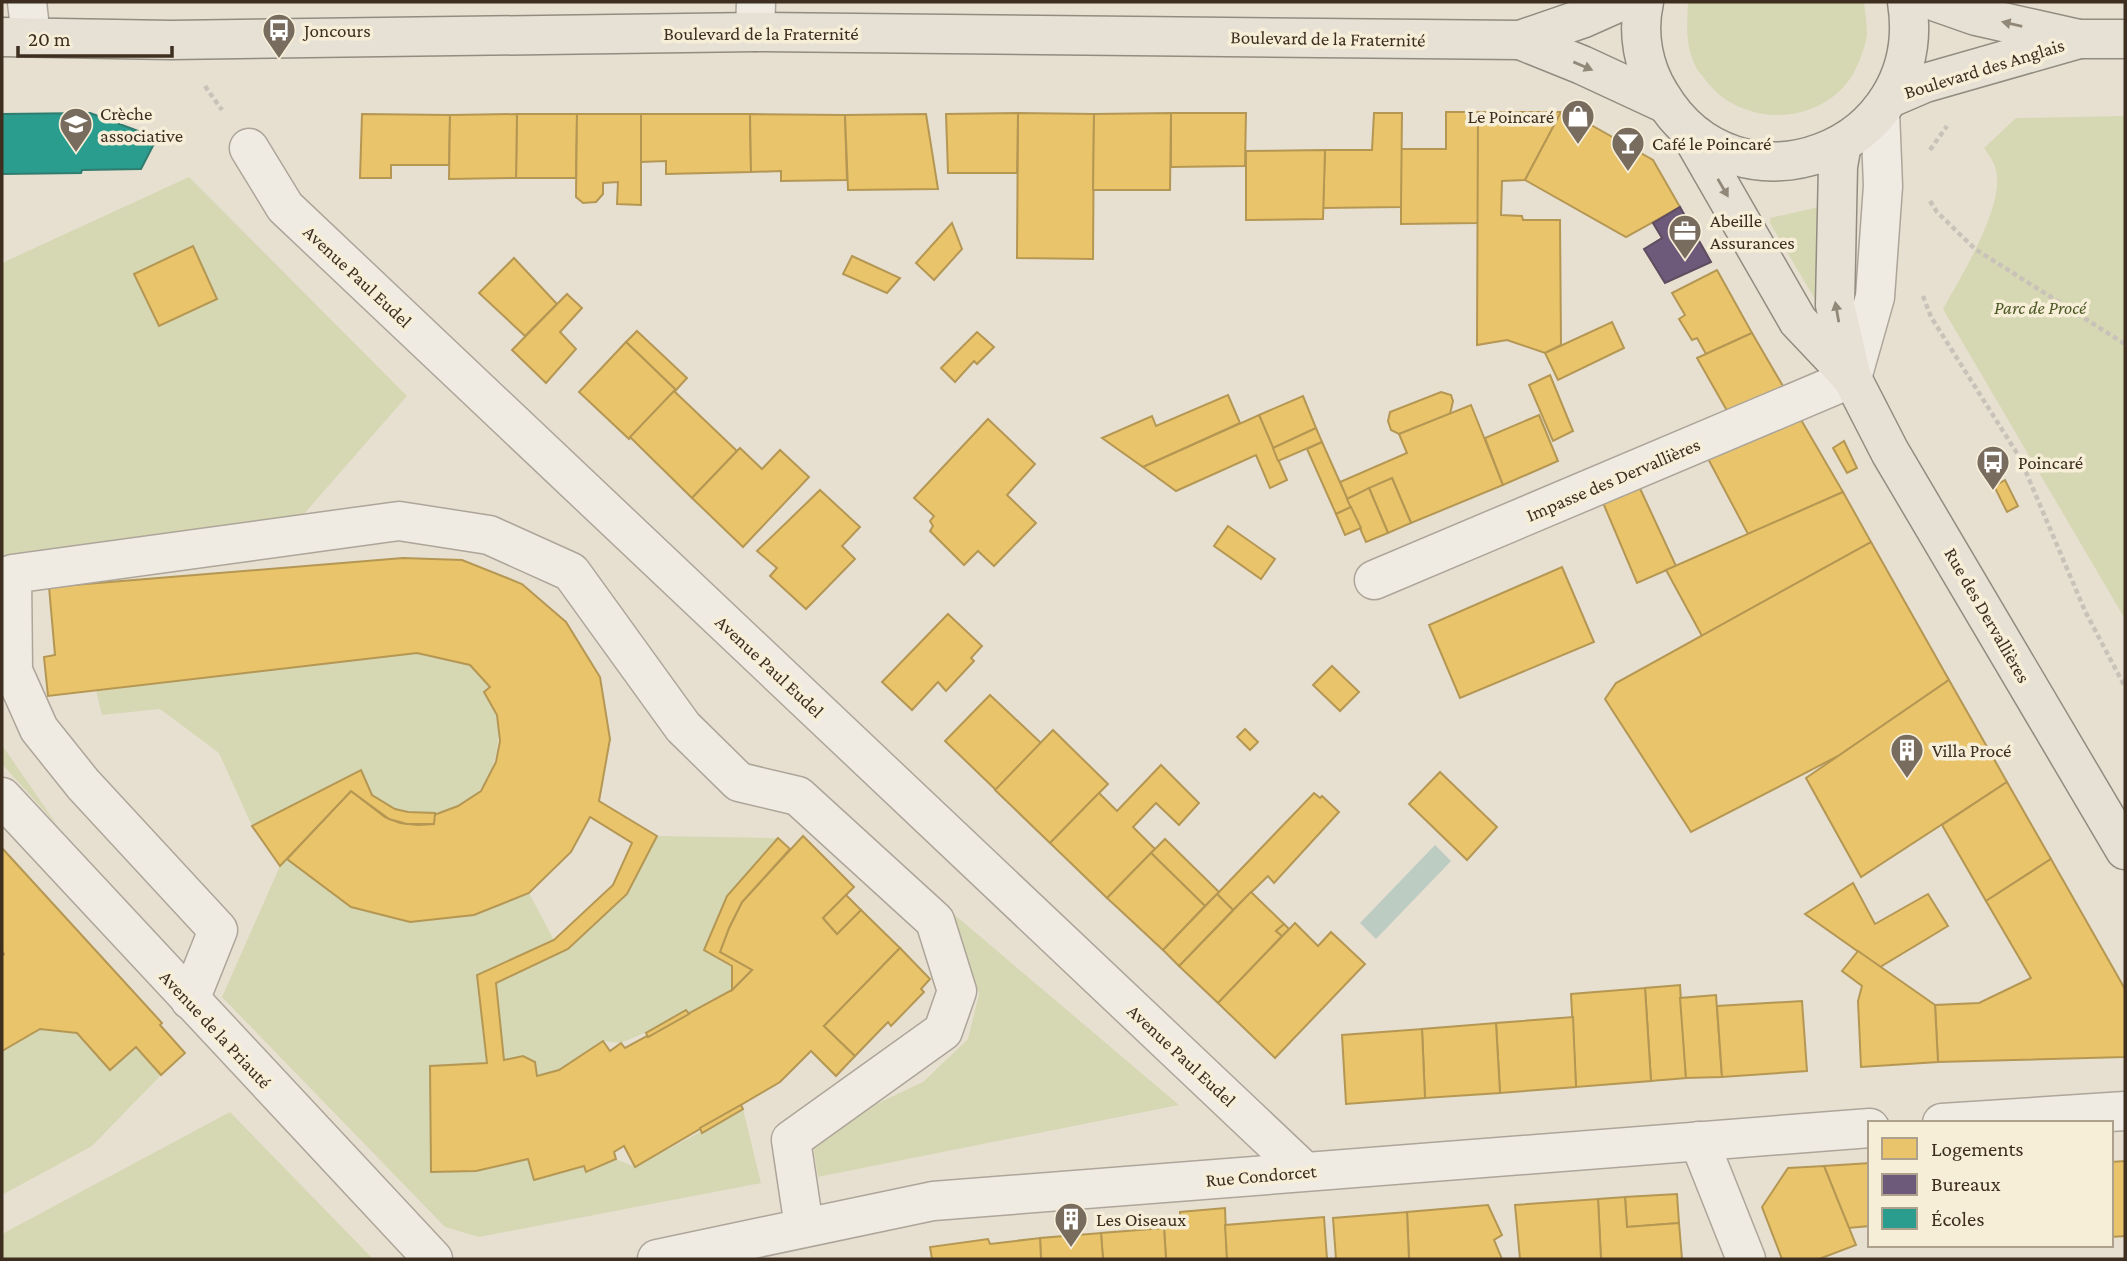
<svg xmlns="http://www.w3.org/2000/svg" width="2127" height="1261" viewBox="0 0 2127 1261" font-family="'Crimson Pro',serif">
	<rect width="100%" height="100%" fill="#e7e0d1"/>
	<!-- green -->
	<g fill="#d6d7b3">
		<path d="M1688,2H1864C1865,12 1867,23 1867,34C1866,46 1857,69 1850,79C1816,126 1743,127 1707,82C1703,76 1697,71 1695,65C1685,44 1687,24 1688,2Z"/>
		<path d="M2125,116V619L1943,309C1960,278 2008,202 1995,167C1993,160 1988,154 1984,148L2016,118Z"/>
		<polygon points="189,177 407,396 303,515 2,555 2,263"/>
		<polygon points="1819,207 1816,301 1770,223 1770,218"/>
		<path d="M417,653C429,655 460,659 469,665C483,672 491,690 494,704C510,764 478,823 411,812C399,811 380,804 372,795C367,789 364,777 361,770L252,826L219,753L160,709L102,715L96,690Z"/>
		<polygon points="2,745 57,825 2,764"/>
		<polygon points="657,836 778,838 727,896 704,950 732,966 732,990 689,1014 621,1043 603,1041 559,1070 537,1076 535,1062 523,1056 504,1060 496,983 568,949"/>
		<polygon points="287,859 351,907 410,922 474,915 529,893 554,940 477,975 487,1063 430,1066 431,1172 476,1171 528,1159 535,1180 584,1166 586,1172 616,1159 635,1167 743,1109 761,1183 479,1237 445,1227 222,997 280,866"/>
		<polygon points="950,911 1179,1105 818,1177 813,1146 853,1115 923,1082 968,1039 979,994"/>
		<polygon points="40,1029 77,1033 136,1047 161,1075 92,1146 2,1195 2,1051"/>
		<polygon points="230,1112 373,1259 2,1259 2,1234"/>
	</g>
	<!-- water -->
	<polygon fill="#bcccc2" points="1435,845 1451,861 1376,939 1360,923"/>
	<!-- homes -->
	<g fill="#e9c46a" stroke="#b59754" stroke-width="2">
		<polygon points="1446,112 1478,112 1478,223 1401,224 1401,149 1446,149"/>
		<polygon points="1478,112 1561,112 1525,180 1502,181 1501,215 1522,216 1523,220 1560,220 1561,345 1545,353 1507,340 1477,345"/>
		<polygon points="1561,112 1568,112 1653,160 1680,207 1626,237 1525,180"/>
		<polygon points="1018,113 1094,114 1093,259 1017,258"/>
		<polygon points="1018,113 1017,173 948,173 946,114"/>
		<polygon points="1171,113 1170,190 1093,190 1094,114"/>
		<polygon points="1171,113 1246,113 1245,166 1171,167"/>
		<polygon points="1374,113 1402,113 1401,207 1323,208 1325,150 1372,150"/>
		<polygon points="362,114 450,115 449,165 391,165 391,178 360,178"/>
		<polygon points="517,114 577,114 576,178 516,178"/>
		<polygon points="517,114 516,178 449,179 450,115"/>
		<polygon points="577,114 641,114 641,205 617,204 618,182 603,183 603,194 596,202 583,203 576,197"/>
		<polygon points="641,114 750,114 751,172 666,174 666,161 641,162"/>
		<polygon points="750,114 845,115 847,180 781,181 781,171 751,172"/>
		<polygon points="926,114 938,189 848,190 845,115"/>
		<polygon points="1325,150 1323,219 1246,220 1246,151"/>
		<polygon points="952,223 962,249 934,280 916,263"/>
		<polygon points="193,246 217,299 159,326 134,274"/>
		<polygon points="852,256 900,278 887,293 843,274"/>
		<polygon points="514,258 557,304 525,336 479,293"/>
		<polygon points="1717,270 1752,333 1706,354 1697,338 1692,340 1679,319 1685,315 1672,293"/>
		<polygon points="567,294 582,308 560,332 576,349 546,383 512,350"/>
		<polygon points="1612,322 1624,348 1558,380 1545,353"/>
		<polygon points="637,331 687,378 676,390 626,342"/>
		<polygon points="977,332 994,347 977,364 974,361 955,382 941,368"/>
		<polygon points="1752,333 1787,393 1730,416 1697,358"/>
		<polygon points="626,342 676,390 629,439 579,392"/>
		<polygon points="1550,375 1573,431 1553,441 1529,385"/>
		<polygon points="674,391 737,451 692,498 630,437"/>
		<polygon points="1441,392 1451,395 1453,401 1450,414 1399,434 1391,430 1388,421 1390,412"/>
		<polygon points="1228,395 1240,423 1143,467 1102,438 1152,416 1156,426"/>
		<polygon points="1303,396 1316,428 1273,448 1259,415"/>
		<polygon points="1471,405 1503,485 1411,523 1392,478 1347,499 1340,482 1407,453 1399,434"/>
		<polygon points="1797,413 1843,492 1748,534 1705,453"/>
		<polygon points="1259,415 1287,480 1270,488 1256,455 1176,491 1143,467"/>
		<polygon points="1539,415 1558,461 1503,485 1485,438"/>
		<polygon points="988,419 1035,464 1007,495 1036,523 994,566 978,551 964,565 930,531 933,526 930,521 934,516 914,498"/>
		<polygon points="1316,428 1322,442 1278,461 1273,448"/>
		<polygon points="1844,441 1857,468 1847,473 1833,448"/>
		<polygon points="1322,442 1351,507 1336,514 1307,449"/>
		<polygon points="740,448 762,469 780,450 809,477 743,547 692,498"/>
		<polygon points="1392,478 1411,523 1388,533 1369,488"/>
		<polygon points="2005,480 2018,506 2007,512 1994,486"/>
		<polygon points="1637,482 1676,566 1637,583 1601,498"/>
		<polygon points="1369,488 1388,533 1366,542 1347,499"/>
		<polygon points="820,490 860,527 842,546 855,559 806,609 770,576 777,568 757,551"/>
		<polygon points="1843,492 1871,542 1702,636 1666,570"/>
		<polygon points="1351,507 1361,528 1345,535 1336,514"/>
		<polygon points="1228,526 1275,559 1261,579 1214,546"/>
		<polygon points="1871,542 1949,680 1840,755 1691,832 1605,699 1616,683"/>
		<polygon points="403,558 462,560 522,584 566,622 600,677 610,739 599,801 657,836 627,894 568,949 496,983 504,1060 523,1056 535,1062 537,1076 559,1070 603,1041 610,1051 621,1043 625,1048 732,990 752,970 720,952 729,928 742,902 803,836 854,887 823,918 837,934 861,910 900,948 824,1026 855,1056 836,1076 811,1051 780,1082 635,1167 624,1146 614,1152 616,1159 586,1172 584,1166 534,1180 528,1159 476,1171 431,1172 430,1066 487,1063 477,975 554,940 613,885 632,843 590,817 571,852 529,893 474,915 410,922 351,907 287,859 351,791 385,817 400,823 418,825 434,824 434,815 458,806 481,791 496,762 500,741 497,715 484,692 490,687 470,665 417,653 48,696 44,657 55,655 49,587"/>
		<polygon points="1562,567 1594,642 1460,698 1429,625"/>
		<polygon points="948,614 982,646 971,658 974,661 946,691 938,682 912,710 882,682"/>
		<polygon points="1332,666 1359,692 1340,711 1313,685"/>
		<polygon points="1949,680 2007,782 1861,877 1806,778"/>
		<polygon points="990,695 1041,743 996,790 945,741"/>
		<polygon points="1245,729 1258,742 1250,750 1237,737"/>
		<polygon points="1053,730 1108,784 1050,843 995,790"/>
		<polygon points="1161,765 1199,803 1179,825 1156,803 1133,827 1155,849 1107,898 1050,843 1099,793 1117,811"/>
		<polygon points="361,770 372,795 395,809 408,812 435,813 434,824 407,824 389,819 351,791 280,866 252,826"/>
		<polygon points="1440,772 1497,827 1467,860 1409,804"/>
		<polygon points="2007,782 2051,859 1986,901 1942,825"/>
		<polygon points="1314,793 1320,798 1322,796 1339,812 1274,883 1268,876 1233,910 1217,894"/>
		<polygon points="778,838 790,849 742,902 729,928 720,952 752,970 732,990 732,966 704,950 727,896"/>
		<polygon points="1165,839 1219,892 1205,906 1151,853"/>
		<polygon points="2,848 162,1023 160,1025 185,1053 161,1075 136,1047 110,1070 77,1033 40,1029 2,1051 2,956 4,954 2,951"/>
		<polygon points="1151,853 1205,906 1163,950 1107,898"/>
		<polygon points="2051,859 2125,989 2125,1057 1938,1062 1935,1005 1979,1003 2031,978 1986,901"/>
		<polygon points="1853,883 1875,924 1928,894 1948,926 1880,967 1805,914"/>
		<polygon points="1251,892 1284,924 1276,931 1282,936 1218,1003 1179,966"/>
		<polygon points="1217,894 1233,910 1179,966 1163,950"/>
		<polygon points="846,895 861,910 837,934 823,918"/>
		<polygon points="1295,923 1318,946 1331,932 1365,964 1275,1058 1218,1003"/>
		<polygon points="1284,924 1289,929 1282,936 1276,931"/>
		<polygon points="900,948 930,979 921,989 924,992 891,1026 888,1022 855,1056 824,1026"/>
		<polygon points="1858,951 1935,1005 1938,1062 1861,1067 1858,1001 1862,986 1842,971"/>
		<polygon points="1680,985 1686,1078 1651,1081 1645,988"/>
		<polygon points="1645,988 1651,1081 1576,1087 1571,994"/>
		<polygon points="1716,995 1722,1077 1686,1078 1680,998"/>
		<polygon points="1802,1001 1807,1071 1722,1077 1717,1006"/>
		<polygon points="686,1010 689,1014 648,1037 646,1033"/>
		<polygon points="1573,1017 1576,1087 1500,1093 1496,1023"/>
		<polygon points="1496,1023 1500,1093 1425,1098 1422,1029"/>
		<polygon points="1422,1029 1425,1098 1346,1104 1342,1035"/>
		<polygon points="741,1105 743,1109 702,1133 700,1128"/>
		<polygon points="2125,1161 2125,1236 2111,1237 2111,1162"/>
		<polygon points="1870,1163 1870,1226 1848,1228 1824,1166"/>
		<polygon points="1824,1166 1856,1245 1819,1259 1782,1259 1762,1207 1788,1168"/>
		<polygon points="1677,1194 1679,1223 1627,1227 1625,1197"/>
		<polygon points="1625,1197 1627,1227 1679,1223 1682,1259 1601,1259 1598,1199"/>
		<polygon points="1598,1199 1601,1259 1520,1259 1515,1205"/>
		<polygon points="1488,1205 1502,1235 1494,1240 1502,1259 1409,1259 1407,1212"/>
		<polygon points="1225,1208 1227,1259 1166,1259 1164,1228 1181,1227 1180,1212"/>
		<polygon points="1407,1212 1409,1259 1336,1259 1333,1218"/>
		<polygon points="1324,1217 1327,1259 1227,1259 1225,1225"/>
		<polygon points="1164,1228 1166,1259 1103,1259 1101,1233"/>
		<polygon points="1101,1233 1103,1259 1041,1259 1040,1238"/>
		<polygon points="1040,1238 1041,1259 932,1259 930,1247 988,1239 990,1244"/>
	</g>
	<!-- offices -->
	<polygon fill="#6d597a" stroke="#5f4c5f" stroke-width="2" points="1680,207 1711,262 1665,283 1644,249 1662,238 1653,223"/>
	<!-- schools -->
	<polygon fill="#2a9d8f" stroke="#307c6e" stroke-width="2" points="90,113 157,138 141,169 82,170 81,173 2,174 2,114"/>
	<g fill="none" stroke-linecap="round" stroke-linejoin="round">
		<defs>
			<g id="minor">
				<polyline points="27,2 31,37"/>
				<polyline points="755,32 756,2"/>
				<polyline points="249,148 285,207 1304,1171"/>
				<polyline points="1374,580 1852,378 1875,297 1883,186 1880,111"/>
				<polyline points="2,797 433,1259"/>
				<polyline points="190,1000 218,930 83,784 39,729 13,671 12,574 399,521 489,535 571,572 683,727 739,782 798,796 935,921 957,991 943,1031 791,1140 804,1227"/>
				<polyline points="1942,1123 2125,1111"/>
				<polyline points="1699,1141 1746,1259"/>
				<polyline points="657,1259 933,1201 1870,1128"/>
			</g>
			<g id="major">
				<path d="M1644,2C1637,33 1643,67 1660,94C1737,224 1931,151 1907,2"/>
				<polyline points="1936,2 1976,16 2079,39 2125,39"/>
				<polyline points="2,37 171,40 755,32 1520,40 1584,18 1620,2"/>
				<polyline points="1520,40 1582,65 1666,104"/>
				<polyline points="1890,98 1925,83 2079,39"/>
				<polyline points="1690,133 1798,321 1851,377"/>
				<polyline points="1842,144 1838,166 1835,305 1852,378 1890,452 2125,850"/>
			</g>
		</defs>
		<!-- minor casing -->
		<use href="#minor" stroke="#ada599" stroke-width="41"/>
		<!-- major casing -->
		<use href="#major" stroke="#928b80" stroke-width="41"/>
		<!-- path -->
		<g stroke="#c8c2b9" stroke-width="4.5" stroke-dasharray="5 3.5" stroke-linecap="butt">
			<polyline points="205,86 222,110"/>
			<polyline points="1930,150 1947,126"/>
			<polyline points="1930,201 1937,212 1975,249 2125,344"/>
			<polyline points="1923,296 1931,317 2020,458 2085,611 2125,687"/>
		</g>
		<!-- minor -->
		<use href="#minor" stroke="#efebe3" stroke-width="38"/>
		<!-- major -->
		<use href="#major" stroke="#e6e1d4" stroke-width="38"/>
	</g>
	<!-- one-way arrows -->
	<defs><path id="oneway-solid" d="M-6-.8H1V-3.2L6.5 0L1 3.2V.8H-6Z" transform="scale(1.75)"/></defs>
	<g fill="#92887a">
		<use href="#oneway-solid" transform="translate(2012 24) rotate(-167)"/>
		<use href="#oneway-solid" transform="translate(1583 66) rotate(23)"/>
		<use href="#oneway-solid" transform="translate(1723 188) rotate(60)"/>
		<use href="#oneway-solid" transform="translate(1837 312) rotate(-100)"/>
	</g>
	<!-- icons -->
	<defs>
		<symbol id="bus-pin" viewBox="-11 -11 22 30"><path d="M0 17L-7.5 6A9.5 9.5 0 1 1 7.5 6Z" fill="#786c5e" stroke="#f7eed8"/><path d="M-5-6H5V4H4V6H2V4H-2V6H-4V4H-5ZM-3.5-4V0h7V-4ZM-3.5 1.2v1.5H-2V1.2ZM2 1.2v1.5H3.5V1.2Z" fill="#fff"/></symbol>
		<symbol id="shop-pin" viewBox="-11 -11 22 30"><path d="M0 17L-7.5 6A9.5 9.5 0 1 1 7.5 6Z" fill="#786c5e" stroke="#f7eed8"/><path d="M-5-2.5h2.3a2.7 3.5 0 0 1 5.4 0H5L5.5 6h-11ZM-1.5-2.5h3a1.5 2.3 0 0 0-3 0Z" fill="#fff"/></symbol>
		<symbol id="school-pin" viewBox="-11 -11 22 30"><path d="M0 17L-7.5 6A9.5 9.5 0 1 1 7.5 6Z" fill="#786c5e" stroke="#f7eed8"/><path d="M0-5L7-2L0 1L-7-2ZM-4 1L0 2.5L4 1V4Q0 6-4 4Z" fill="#fff"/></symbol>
		<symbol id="bar-pin" viewBox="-11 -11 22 30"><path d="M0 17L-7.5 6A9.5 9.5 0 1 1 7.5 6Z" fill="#786c5e" stroke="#f7eed8"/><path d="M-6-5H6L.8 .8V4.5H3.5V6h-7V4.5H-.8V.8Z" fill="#fff"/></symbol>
		<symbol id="office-pin" viewBox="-11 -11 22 30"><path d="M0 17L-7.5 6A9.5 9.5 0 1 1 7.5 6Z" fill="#786c5e" stroke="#f7eed8"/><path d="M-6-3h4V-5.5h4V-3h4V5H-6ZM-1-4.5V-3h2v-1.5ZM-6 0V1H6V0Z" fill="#fff"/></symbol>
		<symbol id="building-pin" viewBox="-11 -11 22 30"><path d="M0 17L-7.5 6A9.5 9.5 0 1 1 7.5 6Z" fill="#786c5e" stroke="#f7eed8"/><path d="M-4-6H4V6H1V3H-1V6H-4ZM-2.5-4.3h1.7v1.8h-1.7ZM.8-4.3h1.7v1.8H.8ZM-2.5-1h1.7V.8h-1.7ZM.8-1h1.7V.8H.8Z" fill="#fff"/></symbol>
	</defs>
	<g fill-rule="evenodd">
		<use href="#bus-pin" x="260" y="11" width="38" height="52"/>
		<use href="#shop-pin" x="1559" y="97" width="38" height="52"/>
		<use href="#school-pin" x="57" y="105" width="38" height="52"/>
		<use href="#bar-pin" x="1609" y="124" width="38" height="52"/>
		<use href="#office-pin" x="1666" y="212" width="38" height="52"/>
		<use href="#bus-pin" x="1974" y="443" width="38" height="52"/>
		<use href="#building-pin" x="1888" y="731" width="38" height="52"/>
		<use href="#building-pin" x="1052" y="1200" width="38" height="52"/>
	</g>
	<g text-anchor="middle" stroke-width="7" stroke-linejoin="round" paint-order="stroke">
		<!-- poi labels -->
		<g font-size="19" fill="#3d2e20" stroke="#f7eed8" text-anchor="start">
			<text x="304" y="37">Joncours</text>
			<text x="100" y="120">Crèche<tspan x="100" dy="22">associative</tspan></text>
			<text x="1554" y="123" text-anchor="end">Le Poincaré</text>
			<text x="1652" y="150">Café le Poincaré</text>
			<text x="1710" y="227">Abeille<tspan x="1710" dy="22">Assurances</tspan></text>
			<text x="2018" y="469">Poincaré</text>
			<text x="1932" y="757">Villa Procé</text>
			<text x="1096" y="1226">Les Oiseaux</text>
		</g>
		<!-- street labels -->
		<g font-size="19" fill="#3d2e20" stroke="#f7eed8">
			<text x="761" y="40">Boulevard de la Fraternité</text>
			<text transform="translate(1328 38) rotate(1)" y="7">Boulevard de la Fraternité</text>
			<text transform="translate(1984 68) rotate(-17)" y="7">Boulevard des Anglais</text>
			<text transform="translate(358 276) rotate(43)" y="7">Avenue Paul Eudel</text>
			<text transform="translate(1613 479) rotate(-23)" y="7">Impasse des Dervallières</text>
			<text transform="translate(1988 615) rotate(60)" y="7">Rue des Dervallières</text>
			<text transform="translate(770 666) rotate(43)" y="7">Avenue Paul Eudel</text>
			<text transform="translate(216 1029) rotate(47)" y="7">Avenue de la Priauté</text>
			<text transform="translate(1182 1055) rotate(43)" y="7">Avenue Paul Eudel</text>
			<text transform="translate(1261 1175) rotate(-5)" y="7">Rue Condorcet</text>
		</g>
		<!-- park labels -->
		<g font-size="19" font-style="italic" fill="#4d5a26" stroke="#f7eed8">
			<text x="2040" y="314">Parc de Procé</text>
		</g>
	</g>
	<!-- border -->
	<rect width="2127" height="1261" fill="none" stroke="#3d2e20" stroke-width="7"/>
	<!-- legend -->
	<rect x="1868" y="1121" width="245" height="126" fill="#f7eed8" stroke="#ada18e" stroke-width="2"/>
	<rect x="1882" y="1138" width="35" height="21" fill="#e9c46a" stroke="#ada18e" stroke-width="2"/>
	<text x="1931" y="1156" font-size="21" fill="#3d2e20">Logements</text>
	<rect x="1882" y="1174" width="35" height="21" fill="#6d597a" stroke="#ada18e" stroke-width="2"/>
	<text x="1931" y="1191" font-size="21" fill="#3d2e20">Bureaux</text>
	<rect x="1882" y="1208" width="35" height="21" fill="#2a9d8f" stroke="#ada18e" stroke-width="2"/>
	<text x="1931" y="1226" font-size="21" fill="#3d2e20">Écoles</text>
	<!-- scale -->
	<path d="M18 46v10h154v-10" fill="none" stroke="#3d2e20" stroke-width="3.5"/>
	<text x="28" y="46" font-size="21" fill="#3d2e20" stroke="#f7eed8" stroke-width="5" paint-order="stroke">20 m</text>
</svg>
